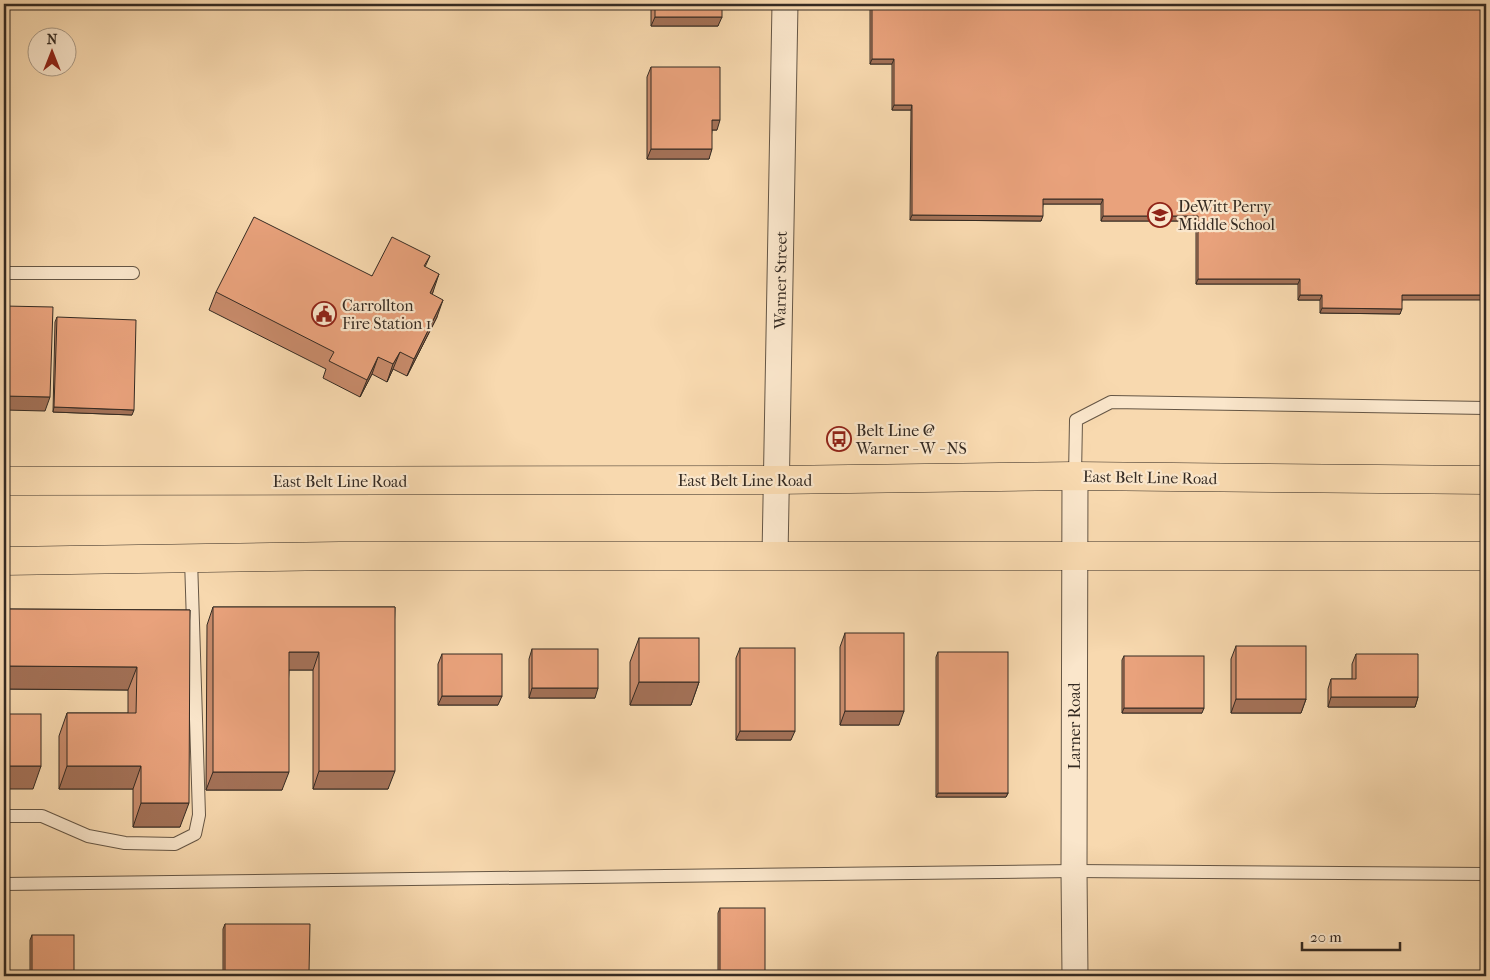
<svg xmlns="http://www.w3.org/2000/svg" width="1490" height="980" viewBox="0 0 1490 980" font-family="'IM FELL French Canon',serif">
	<rect width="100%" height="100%" fill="#f8d9af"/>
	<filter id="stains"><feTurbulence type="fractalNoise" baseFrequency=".004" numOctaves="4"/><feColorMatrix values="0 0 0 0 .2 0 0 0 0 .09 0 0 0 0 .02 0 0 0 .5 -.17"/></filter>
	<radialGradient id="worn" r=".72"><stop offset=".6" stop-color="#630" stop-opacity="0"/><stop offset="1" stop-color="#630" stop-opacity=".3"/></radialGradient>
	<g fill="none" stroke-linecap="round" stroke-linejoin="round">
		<defs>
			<g id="service">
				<polyline points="4,273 133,273"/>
				<polyline points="1075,476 1076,420 1111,402 1486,408"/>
				<polyline points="4,816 42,816 88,836 125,843 175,844 195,834 199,815 191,559"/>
				<polyline points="4,884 1074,871 1486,874"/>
			</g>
			<g id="minor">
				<polyline points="775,556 785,4"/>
				<polyline points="1075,976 1074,871 1075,476"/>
			</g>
			<g id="primary">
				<polyline points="4,481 775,480 1075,476 1486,480"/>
				<polyline points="4,561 340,556 1486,556"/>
			</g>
		</defs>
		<!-- service casing -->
		<use href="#service" stroke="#655645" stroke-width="14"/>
		<!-- minor casing -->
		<use href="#minor" stroke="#655645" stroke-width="27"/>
		<!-- primary casing -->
		<use href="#primary" stroke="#342a22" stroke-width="29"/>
		<!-- service -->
		<use href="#service" stroke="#fae6cb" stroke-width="12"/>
		<!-- minor -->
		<use href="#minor" stroke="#fae6cb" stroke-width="25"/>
		<!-- primary -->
		<use href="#primary" stroke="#f8d9af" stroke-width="28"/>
	</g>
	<!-- wall -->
	<g fill="#c88b6b" stroke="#342a22">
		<polygon points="651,4 722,4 718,26 651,26"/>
		<polygon points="870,4 1486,4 1402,300 1400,314 1320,313 1320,300 1298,300 1298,284 1196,284 1196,221 1101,221 1101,204 1043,204 1041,221 910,220 911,110 892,110 892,64 870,64"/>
		<polygon points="651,67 717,130 712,130 709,159 647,159 647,77"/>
		<polygon points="430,256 425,267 433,292 432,294 437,317 407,376 393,369 387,382 372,374 360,397 323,378 326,369 209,310 216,292 372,276"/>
		<polygon points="57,317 132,415 53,412 55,322"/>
		<polygon points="213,607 395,607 388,789 313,789 313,670 289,670 282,790 206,790 207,625"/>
		<polygon points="4,609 190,610 180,827 133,827 133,789 59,789 59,736 67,713 128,713 128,690 4,689"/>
		<polygon points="845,633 899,725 840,725 840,647"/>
		<polygon points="639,638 699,682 691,705 630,705 630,662"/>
		<polygon points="1236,646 1306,699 1301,713 1231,713 1231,659"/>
		<polygon points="740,648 791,740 736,740 736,658"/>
		<polygon points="532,649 595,698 529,698 529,659"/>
		<polygon points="938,652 1008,793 1006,797 936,797 936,657"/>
		<polygon points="442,654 498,705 438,705 438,664"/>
		<polygon points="1356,654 1418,697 1415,707 1328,707 1328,689 1331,679 1352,679 1352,664"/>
		<polygon points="1124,656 1202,713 1122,713 1122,660"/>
		<polygon points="720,908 765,976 718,976 718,913"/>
		<polygon points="225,924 308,976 223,976 223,929"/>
		<polygon points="32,935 74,976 30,976 30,940"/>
	</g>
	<!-- shaded-wall -->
	<g fill="#a37157" stroke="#342a22">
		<polygon points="655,17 722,17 718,26 651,26"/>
		<polygon points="872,59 894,59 892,64 870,64"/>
		<polygon points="894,105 912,105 911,110 892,110"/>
		<polygon points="712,120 720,120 717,130 709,130"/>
		<polygon points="651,149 712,149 709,159 647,159"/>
		<polygon points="1043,199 1103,199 1101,204 1041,204"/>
		<polygon points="912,215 1043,216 1041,221 910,220"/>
		<polygon points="1103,216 1198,216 1196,221 1101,221"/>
		<polygon points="439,274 433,292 423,310 430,293"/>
		<polygon points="1198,279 1300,279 1298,284 1196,284"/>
		<polygon points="1300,295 1322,295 1320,300 1298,300"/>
		<polygon points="1402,295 1486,295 1486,300 1400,300"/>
		<polygon points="443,300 437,317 407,376 414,359"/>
		<polygon points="1322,308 1402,309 1400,314 1320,313"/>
		<polygon points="400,352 393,369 387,382 393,364"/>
		<polygon points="378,357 372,374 360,397 367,380"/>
		<polygon points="4,396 50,397 45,411 4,410"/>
		<polygon points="54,407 134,410 132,415 53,412"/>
		<polygon points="289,652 319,652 313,670 283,670"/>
		<polygon points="4,666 137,667 128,690 4,689"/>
		<polygon points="639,682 699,682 691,705 630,705"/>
		<polygon points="532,688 598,688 595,698 529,698"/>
		<polygon points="442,696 502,696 498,705 438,705"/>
		<polygon points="1331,697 1418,697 1415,707 1328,707"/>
		<polygon points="1236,699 1306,699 1301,713 1231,713"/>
		<polygon points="1124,708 1204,708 1202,713 1122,713"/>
		<polygon points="845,711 904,711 899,725 840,725"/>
		<polygon points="740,731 795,731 791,740 736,740"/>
		<polygon points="4,766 41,766 33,789 4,789"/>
		<polygon points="67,766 141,766 133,789 59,789"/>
		<polygon points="319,771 395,771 388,789 313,789"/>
		<polygon points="213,772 289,772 282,790 206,790"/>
		<polygon points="938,793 1008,793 1006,797 936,797"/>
		<polygon points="141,803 189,803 180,827 133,827"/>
		<polygon points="225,972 309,972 308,976 223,976"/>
	</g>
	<!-- building -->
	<g fill="#e9a27c" stroke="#342a22">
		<rect x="655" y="4" width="67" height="13"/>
		<polygon points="872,4 1486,4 1486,295 1402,295 1402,309 1322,308 1322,295 1300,295 1300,279 1198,279 1198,216 1103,216 1103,199 1043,199 1043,216 912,215 912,105 894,105 894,59 872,59"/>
		<polygon points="651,67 720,67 720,120 712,120 712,149 651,149"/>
		<polygon points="254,217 372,276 392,237 430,256 424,266 439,274 430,293 443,300 414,359 400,352 393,364 378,357 367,380 329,361 334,352 216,292"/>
		<polygon points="4,306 53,307 50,397 4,396"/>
		<polygon points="57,317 136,320 134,410 54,407"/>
		<polygon points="213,607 395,607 395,771 319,771 319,652 289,652 289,772 213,772"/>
		<polygon points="4,609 190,610 189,803 141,803 141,766 67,766 67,713 136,713 137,667 4,666"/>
		<rect x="845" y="633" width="59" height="78"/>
		<rect x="639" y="638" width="60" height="44"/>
		<rect x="1236" y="646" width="70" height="53"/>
		<rect x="740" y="648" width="55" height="83"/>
		<rect x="532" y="649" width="66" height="39"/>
		<rect x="938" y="652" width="70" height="141"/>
		<rect x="442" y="654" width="60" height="42"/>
		<polygon points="1356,654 1418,654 1418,697 1331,697 1331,679 1356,679"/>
		<rect x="1124" y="656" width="80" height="52"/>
		<rect x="4" y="714" width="37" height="52"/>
		<rect x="720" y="908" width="45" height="68"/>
		<polygon points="225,924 310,924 309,972 225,972"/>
		<rect x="32" y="935" width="42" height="41"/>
	</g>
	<!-- icons -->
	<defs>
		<symbol id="school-ring" viewBox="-11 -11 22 22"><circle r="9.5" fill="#fae6cb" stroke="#8f2418" stroke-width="1.5"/><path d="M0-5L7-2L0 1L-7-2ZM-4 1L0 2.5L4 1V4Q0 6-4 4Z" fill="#8f2418"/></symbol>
		<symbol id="civic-ring" viewBox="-11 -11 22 22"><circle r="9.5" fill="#fae6cb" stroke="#8f2418" stroke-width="1.5"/><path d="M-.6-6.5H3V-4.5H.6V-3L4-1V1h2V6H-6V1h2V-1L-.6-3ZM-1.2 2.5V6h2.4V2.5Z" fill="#8f2418"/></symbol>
		<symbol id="bus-ring" viewBox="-11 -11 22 22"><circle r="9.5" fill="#fae6cb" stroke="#8f2418" stroke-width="1.5"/><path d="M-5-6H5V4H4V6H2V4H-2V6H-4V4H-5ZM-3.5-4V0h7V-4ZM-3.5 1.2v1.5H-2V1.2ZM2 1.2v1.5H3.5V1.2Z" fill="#8f2418"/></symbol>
	</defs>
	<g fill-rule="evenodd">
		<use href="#school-ring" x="1146" y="201" width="28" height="28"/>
		<use href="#civic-ring" x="310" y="300" width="28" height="28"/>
		<use href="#bus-ring" x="825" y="425" width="28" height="28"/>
	</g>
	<g text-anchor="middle" stroke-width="4.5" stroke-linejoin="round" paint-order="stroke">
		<!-- poi labels -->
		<g font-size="16" fill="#342a22" stroke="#fae6cb" text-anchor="start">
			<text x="1178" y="212">DeWitt Perry<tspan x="1178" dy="18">Middle School</tspan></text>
			<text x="342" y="311">Carrollton<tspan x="342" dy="18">Fire Station 1</tspan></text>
			<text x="856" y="436">Belt Line @<tspan x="856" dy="18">Warner - W - NS</tspan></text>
		</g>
		<!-- street labels -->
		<g font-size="16" fill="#342a22" stroke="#fae6cb">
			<text transform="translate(780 280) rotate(-89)" y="6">Warner Street</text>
			<text transform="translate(1150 477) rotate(1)" y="6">East Belt Line Road</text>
			<text x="745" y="486">East Belt Line Road</text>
			<text x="340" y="487">East Belt Line Road</text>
			<text transform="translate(1074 726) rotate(-90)" y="6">Larner Road</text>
		</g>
	</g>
	<!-- margin -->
	<rect width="1490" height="980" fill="none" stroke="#f8d9af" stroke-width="20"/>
	<rect x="5" y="5" width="1480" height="970" fill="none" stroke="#342a22" stroke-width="2.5"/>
	<rect x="10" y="10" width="1470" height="960" fill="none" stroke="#342a22"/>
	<!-- north arrow -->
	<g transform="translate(52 52)"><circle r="24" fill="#fae6cb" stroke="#ab9b87"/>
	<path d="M0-4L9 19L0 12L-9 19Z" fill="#8f2418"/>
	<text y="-8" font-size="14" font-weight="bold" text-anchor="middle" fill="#342a22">N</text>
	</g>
	<!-- scale -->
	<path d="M1302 942v8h98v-8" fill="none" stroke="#342a22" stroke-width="2.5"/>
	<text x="1310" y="942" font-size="15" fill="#342a22" stroke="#fae6cb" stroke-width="4" paint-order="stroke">20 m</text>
	<rect width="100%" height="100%" filter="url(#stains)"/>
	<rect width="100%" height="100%" fill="url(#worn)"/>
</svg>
